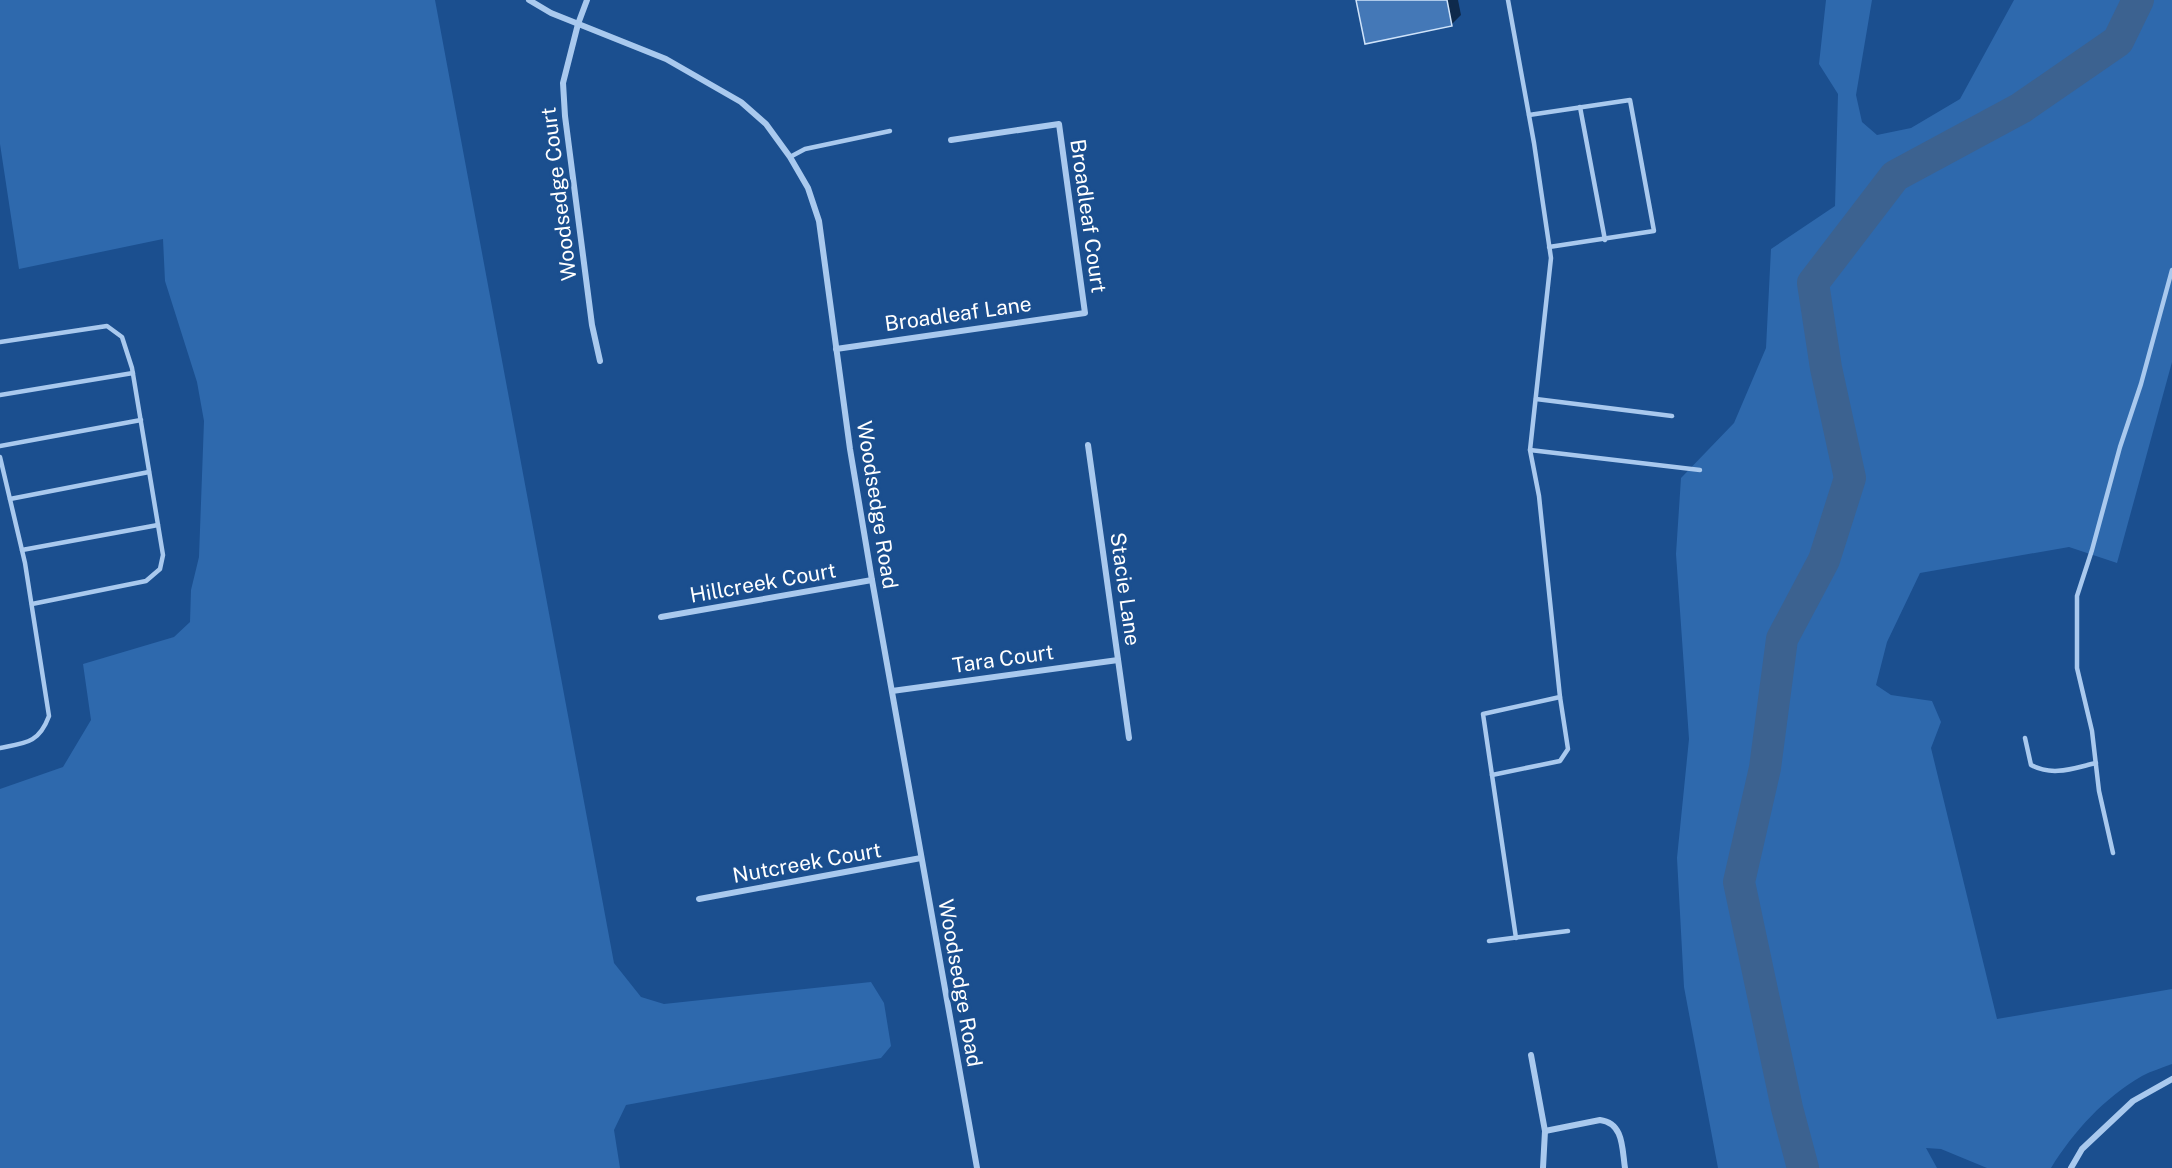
<svg xmlns="http://www.w3.org/2000/svg" width="2172" height="1168" viewBox="0 0 2172 1168" font-family="'Public Sans',sans-serif">
	<rect width="100%" height="100%" fill="#1b4f8f"/>
	<!-- green -->
	<g fill="#2e69ad">
		<polygon points="0,0 435,0 614,963 641,997 664,1004 871,982 884,1003 891,1046 881,1058 626,1105 614,1130 620,1168 0,1168 0,789 63,767 91,720 83,664 174,637 190,622 191,590 199,557 204,421 197,382 165,281 163,239 19,269 0,144"/>
		<path d="M1826,0H1872L1856,95L1862,122L1877,135L1911,128L1960,99L2014,0H2172V362L2117,563L2069,547L1920,573L1887,642L1876,685L1891,695L1932,701L1941,722L1931,748L1997,1019L2172,989V1064C2162,1068 2151,1071 2142,1076C2104,1098 2074,1131 2051,1168H1987L1941,1149L1926,1148L1937,1168H1718L1684,987L1677,858L1689,739L1676,554L1681,478L1734,423L1766,348L1771,249L1835,206L1838,94L1819,64Z"/>
	</g>
	<!-- shadow -->
	<polygon fill="#0007" points="1357,0 1458,0 1461,15 1451,25"/>
	<g fill="none" stroke-linecap="round" stroke-linejoin="round">
		<!-- river -->
		<polyline stroke="#3c6290" stroke-width="32" points="1803,1168 1787,1108 1739,882 1765,768 1782,639 1824,560 1850,478 1826,368 1813,283 1895,176 2021,108 2118,41 2138,0"/>
	</g>
	<!-- building -->
	<polygon fill="#4478b7" stroke="#cfe3fa" stroke-width="1.5" points="1356,0 1447,0 1452,26 1365,44"/>
	<g fill="none" stroke-linecap="round" stroke-linejoin="round">
		<!-- lane -->
		<g stroke="#a9c9ee" stroke-width="4.5">
			<polyline points="1508,0 1534,143 1551,258 1530,450 1539,496 1560,697 1483,714 1516,938"/>
			<polyline points="1580,107 1605,240"/>
			<polyline points="1529,115 1630,100 1654,231 1549,247"/>
			<polyline points="790,157 805,149 890,131"/>
			<polyline points="0,342 107,326 122,337 132,368 163,555 160,569 146,581 32,604"/>
			<polyline points="0,395 133,373"/>
			<polyline points="1536,399 1672,416"/>
			<polyline points="0,446 141,420"/>
			<polyline points="1530,450 1700,470"/>
			<path d="M0,457L25,563L49,716C39,743 26,743 0,748"/>
			<polyline points="10,499 149,472"/>
			<polyline points="22,550 158,525"/>
			<path d="M2025,738L2031,765C2053,777 2074,768 2096,763"/>
			<polyline points="1492,775 1560,761 1568,749 1560,697"/>
			<polyline points="2113,853 2099,791 2092,731 2077,668 2077,596 2092,550 2120,447 2141,384 2172,270"/>
			<polyline points="1489,941 1568,931"/>
		</g>
		<!-- street -->
		<g stroke="#a9c9ee" stroke-width="6">
			<polyline points="529,0 551,13 666,59 741,102 766,124 790,157 808,188 819,221 850,449 872,580 977,1168"/>
			<polyline points="587,0 578,24 563,83 565,116 592,325 600,361"/>
			<polyline points="836,349 1085,313 1059,124 951,140"/>
			<polyline points="1088,445 1129,738"/>
			<polyline points="661,617 872,580"/>
			<polyline points="892,691 1118,660"/>
			<polyline points="699,899 921,858"/>
			<polyline points="1531,1055 1545,1131 1543,1168"/>
			<path d="M1545,1131L1600,1120C1624,1123 1622,1149 1625,1168"/>
			<polyline points="2071,1168 2082,1149 2133,1101 2172,1079"/>
		</g>
	</g>
	<g text-anchor="middle" stroke-width="6" stroke-linejoin="round" paint-order="stroke">
		<!-- street labels -->
		<g font-size="21" fill="#fff" stroke="#1b4f8f">
			<text transform="translate(559 194) rotate(-97)" y="7">Woodsedge Court</text>
			<text transform="translate(1088 216) rotate(82)" y="7">Broadleaf Court</text>
			<text transform="translate(958 314) rotate(-8)" y="7">Broadleaf Lane</text>
			<text transform="translate(877 505) rotate(81)" y="7">Woodsedge Road</text>
			<text transform="translate(763 583) rotate(-10)" y="7">Hillcreek Court</text>
			<text transform="translate(1125 589) rotate(82)" y="7">Stacie Lane</text>
			<text transform="translate(1003 659) rotate(-8)" y="7">Tara Court</text>
			<text transform="translate(807 863) rotate(-10)" y="7">Nutcreek Court</text>
			<text transform="translate(960 983) rotate(80)" y="7">Woodsedge Road</text>
		</g>
	</g>
</svg>
